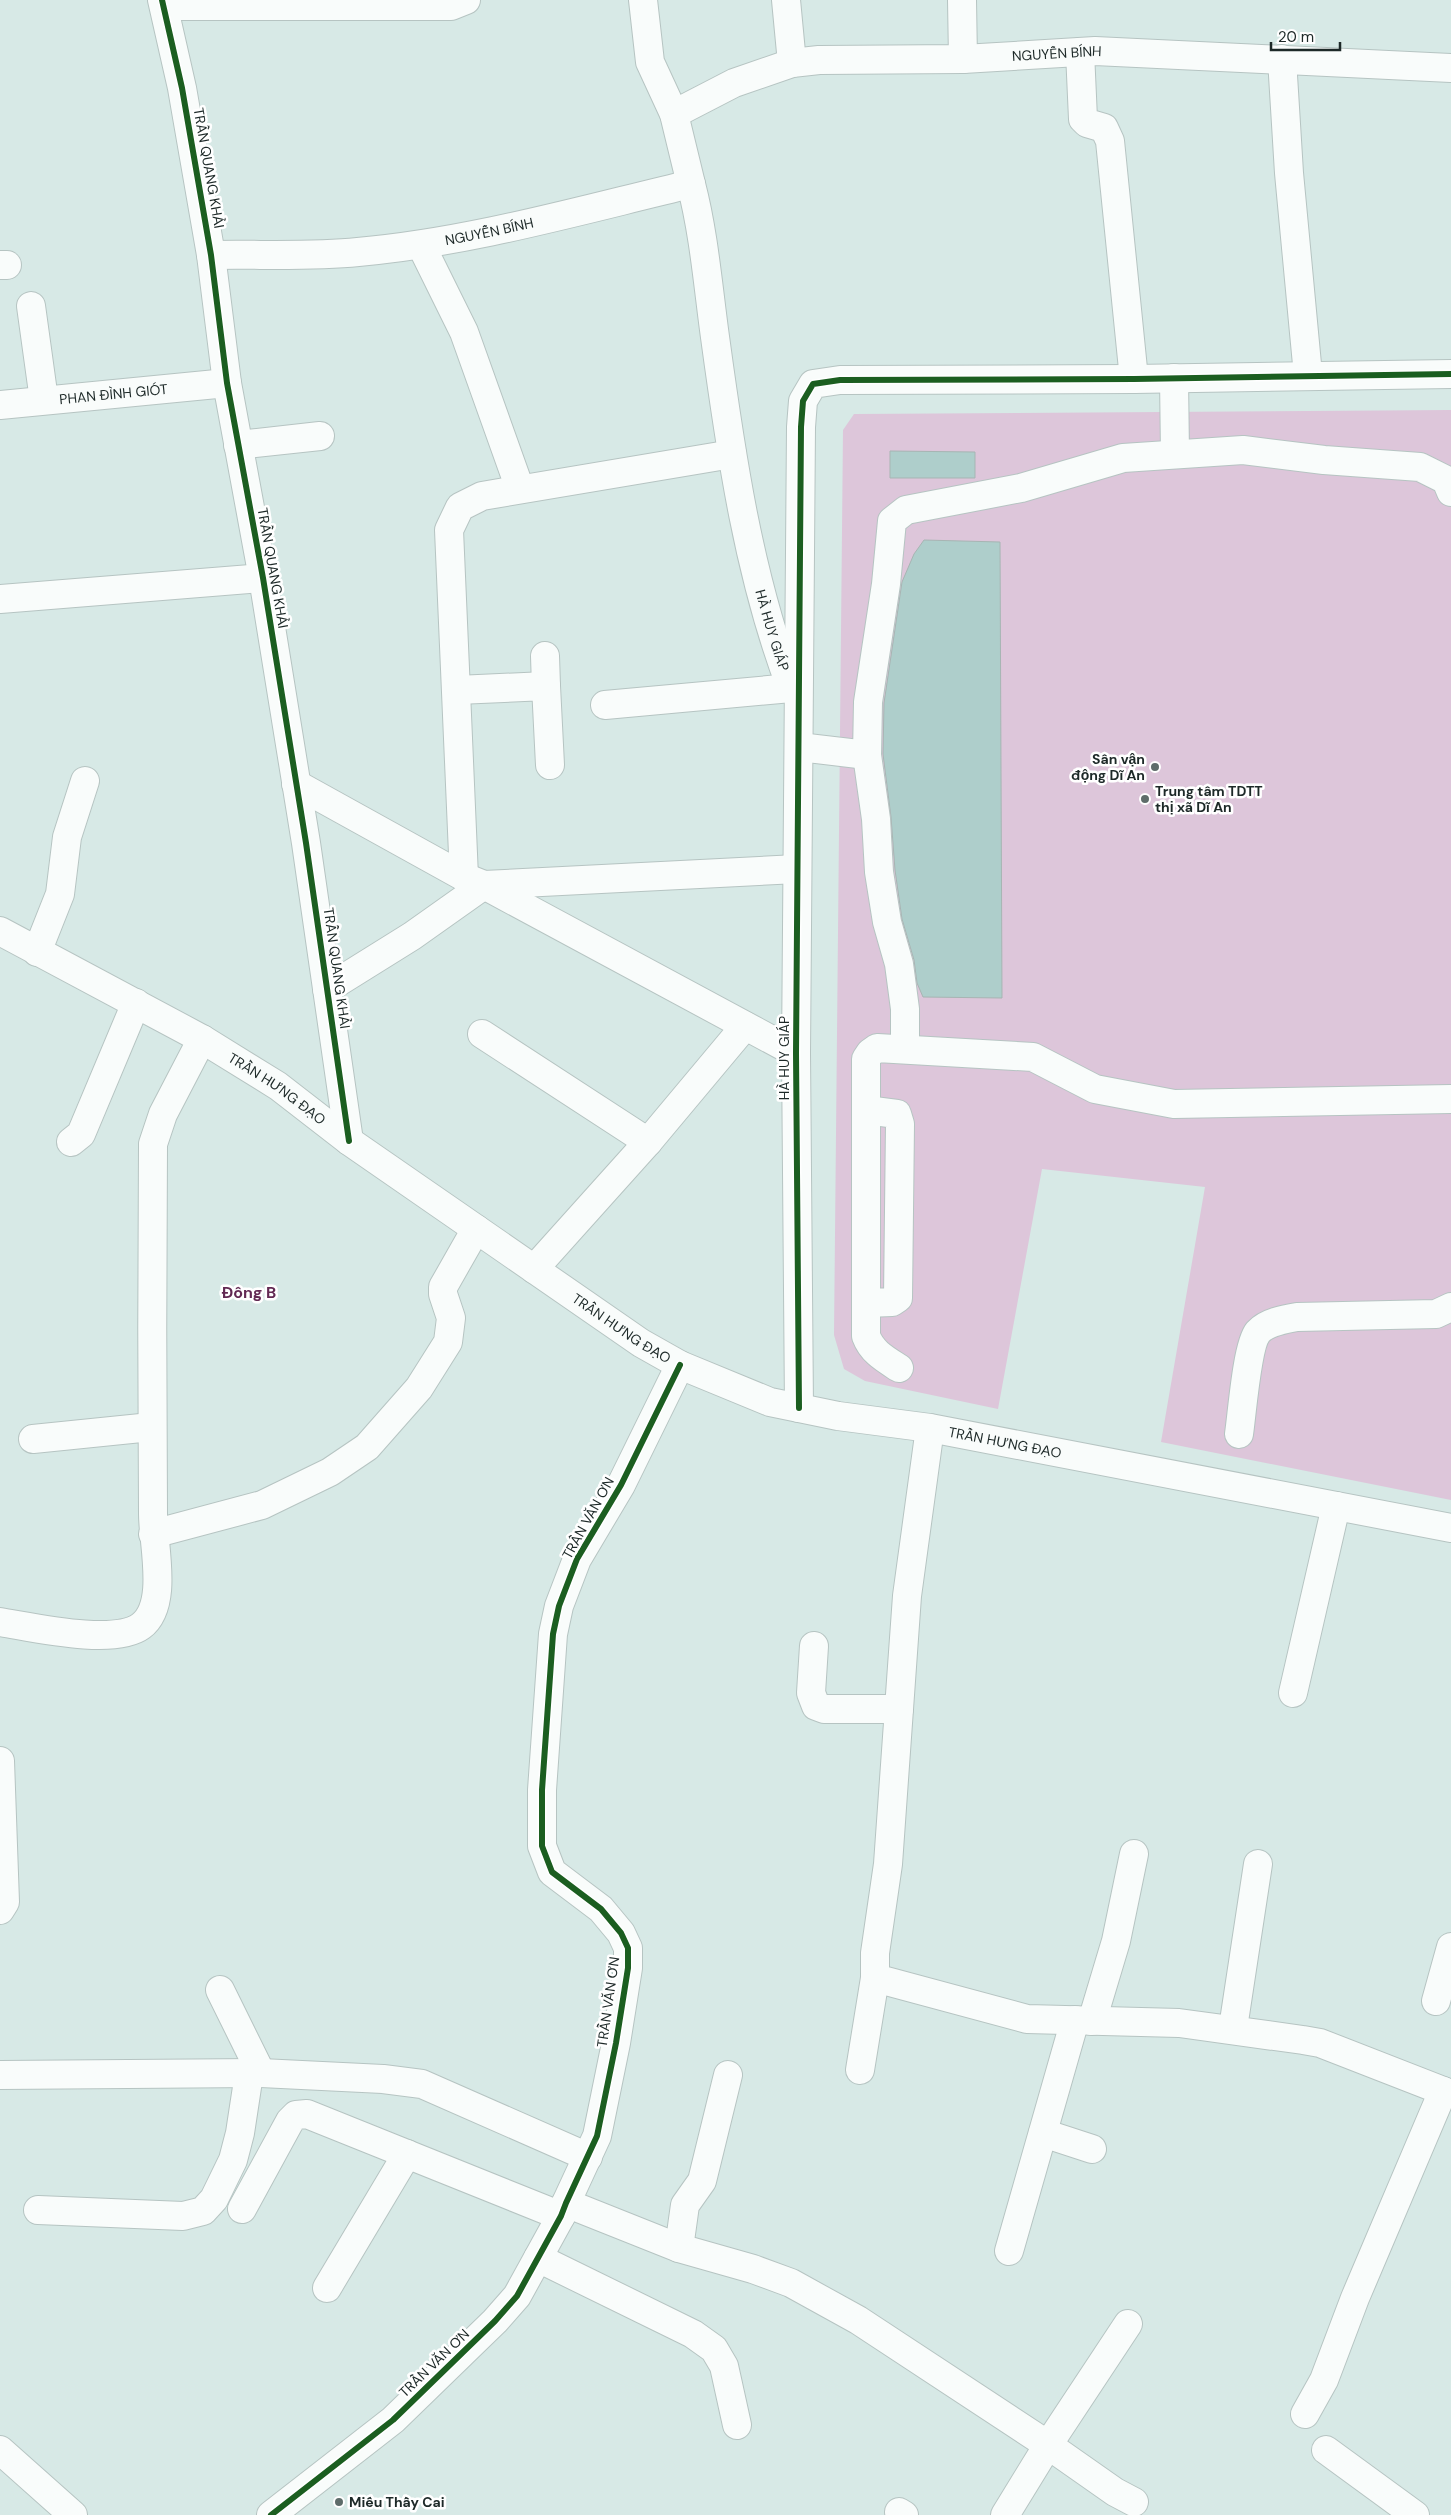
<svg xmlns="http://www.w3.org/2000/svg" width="1451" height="2515" viewBox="0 0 1451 2515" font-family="'DM Sans',sans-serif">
	<rect width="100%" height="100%" fill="#d7e9e6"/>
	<!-- green -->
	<polygon fill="#ddc6da" points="1451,410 1451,1500 1161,1442 1205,1187 1042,1169 998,1409 865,1381 844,1369 834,1335 843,430 854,414"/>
	<!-- building -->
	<g fill="#aececb" stroke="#a7b5b3">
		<polygon points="890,451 975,452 975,478 890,478"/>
		<polygon points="924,540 1000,542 1002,998 923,997 917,983 914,960 902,919 895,870 891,817 883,754 884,703 902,582 914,554"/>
	</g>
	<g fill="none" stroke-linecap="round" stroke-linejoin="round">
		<defs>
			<g id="minor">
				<polyline points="162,0 182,88 211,255 227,383 263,578 306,843 349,1141"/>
				<polyline points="786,0 792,63"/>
				<polyline points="962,0 963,59"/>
				<polyline points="164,6 451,6 466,0"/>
				<polyline points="1080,52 1083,119 1087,123 1104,128 1110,141 1134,379"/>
				<polyline points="1282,59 1289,173 1308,375"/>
				<path id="s1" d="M674,114L734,83L792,63L819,60L963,59L1095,51L1451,68"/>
				<path id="s2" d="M691,184C704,234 708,286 715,337C731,455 749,578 792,690"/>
				<polyline points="421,245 464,332 520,489"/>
				<path id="s3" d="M211,255C260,254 310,257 358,252C471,242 581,210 691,184L674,114L650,62L643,0"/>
				<polyline points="0,265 7,265"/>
				<polyline points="31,306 44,400"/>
				<polyline points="1174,378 1175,454"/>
				<path id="s4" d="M0,405L227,383"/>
				<polyline points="238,445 320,436"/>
				<polyline points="0,599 263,578"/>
				<polyline points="545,656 546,686"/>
				<polyline points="457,690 546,686 550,765"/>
				<polyline points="605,705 791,688"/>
				<polyline points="799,747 867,755 868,702 886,584 892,521 906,510 1021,488 1123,458 1243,450 1324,460 1420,467 1446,480 1451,492"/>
				<polyline points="867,755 876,819 879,872 887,922 899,964 905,1009 905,1048"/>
				<polyline points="296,784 464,877 484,885 796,1053"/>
				<polyline points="464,877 449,530 460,507 482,496 732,454"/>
				<polyline points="37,952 60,894 67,837 85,781"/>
				<polyline points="327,989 412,936 484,885 797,869"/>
				<polyline points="482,1034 648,1142"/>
				<polyline points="71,1142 81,1134 136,1003"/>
				<polyline points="534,1269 648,1142 745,1026"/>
				<polyline points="866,1303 892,1302 898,1298 900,1124 897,1114 866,1110"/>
				<path d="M899,1368C885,1359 872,1352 866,1336V1059L870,1053L877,1048L1033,1057L1095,1089L1174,1104L1451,1099"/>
				<polyline points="799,1408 796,1053 801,427 803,401 813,384 840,380 1134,379 1451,374"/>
				<polyline points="930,1428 907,1596 888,1864 875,1953 875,1978 1027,2019 1179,2023 1303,2040 1320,2043 1451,2094"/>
				<path d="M1239,1434C1242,1414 1247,1345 1258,1332C1267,1322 1285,1319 1297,1317L1436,1314L1451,1307"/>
				<polyline points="33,1439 151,1427"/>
				<polyline points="153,1534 262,1505 330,1472 367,1447 419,1388 448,1342 451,1318 443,1294 443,1287 476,1229"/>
				<path d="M0,1622C32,1627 114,1646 141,1626C169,1605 153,1545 153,1514C152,1391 152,1267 153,1144L163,1114L202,1039"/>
				<polyline points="814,1646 811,1693 816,1706 824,1709 899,1709"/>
				<polyline points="1293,1693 1336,1506"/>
				<polyline points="0,1761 5,1902 0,1910"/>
				<polyline points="220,1990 261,2073"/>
				<polyline points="1436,2001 1451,1947"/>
				<polyline points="1092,2021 1116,1941 1134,1854"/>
				<polyline points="1233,2028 1258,1864"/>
				<polyline points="860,2070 875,1978"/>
				<polyline points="0,2075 261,2073 383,2079 422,2084 588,2157"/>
				<polyline points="1043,2133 1092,2149"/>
				<polyline points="566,2203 679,2248 753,2269 791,2283 858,2320 1048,2445 1115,2492 1134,2502"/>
				<polyline points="242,2209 290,2121 296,2115 307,2114 561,2216"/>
				<polyline points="38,2210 183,2216 203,2211 214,2199 233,2160 240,2133 249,2074"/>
				<polyline points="679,2248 685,2205 702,2181 728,2075"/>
				<polyline points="1009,2251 1075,2020"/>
				<polyline points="538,2258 693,2334 714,2349 724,2366 737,2425"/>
				<polyline points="327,2288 407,2154"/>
				<polyline points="1305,2414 1324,2380 1355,2298 1443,2091"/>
				<polyline points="0,2450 73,2515"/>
				<polyline points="1326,2450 1415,2515"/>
				<polyline points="899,2512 904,2515"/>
				<polyline points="271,2515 393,2420 495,2321 517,2296 561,2216 566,2203 597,2136 616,2043 628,1968 628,1948 621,1933 601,1909 552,1872 542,1846 542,1790 553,1634 559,1606 577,1559 621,1485 680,1365"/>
				<polyline points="1005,2515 1048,2445 1128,2324"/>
			</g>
			<g id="major">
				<path id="s5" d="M0,931L202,1039L278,1086L349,1141L641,1343L680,1365L770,1402L838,1416L930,1428L1451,1528"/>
			</g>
		</defs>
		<!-- minor casing -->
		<use href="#minor" stroke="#b6c4c2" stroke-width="30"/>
		<!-- major casing -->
		<use href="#major" stroke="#b6c4c2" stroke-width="30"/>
		<!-- minor -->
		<use href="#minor" stroke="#f9fcfb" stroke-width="28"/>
		<!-- major -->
		<use href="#major" stroke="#f9fcfb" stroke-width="28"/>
		<defs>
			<g id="cycleway">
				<polyline points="162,0 182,88 211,255 227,383 263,578 306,843 349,1141"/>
				<polyline points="799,1408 796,1053 801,427 803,401 813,384 840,380 1134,379 1451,374"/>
				<polyline points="271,2515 393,2420 495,2321 517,2296 561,2216 566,2203 597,2136 616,2043 628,1968 628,1948 621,1933 601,1909 552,1872 542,1846 542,1790 553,1634 559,1606 577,1559 621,1485 680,1365"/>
			</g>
		</defs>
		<!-- cycleway casing -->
		<use href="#cycleway" stroke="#fff" stroke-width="9"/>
		<!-- cycleway -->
		<use href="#cycleway" stroke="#1b5e20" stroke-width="6"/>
	</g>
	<!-- markers -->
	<g fill="#5e6c6a" stroke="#fff" stroke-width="2">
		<circle cx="1155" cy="767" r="5"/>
		<circle cx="1145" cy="799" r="5"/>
		<circle cx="339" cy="2502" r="5"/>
	</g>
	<g text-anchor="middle" stroke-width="5" stroke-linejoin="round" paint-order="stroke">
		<!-- street labels -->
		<g font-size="14" fill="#1d2928" stroke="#fff">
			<text dy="5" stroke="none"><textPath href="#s1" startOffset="394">NGUYỄN BÍNH</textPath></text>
			<text transform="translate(209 168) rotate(80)" y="5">TRẦN QUANG KHẢI</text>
			<text dy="5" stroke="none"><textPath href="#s3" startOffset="280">NGUYỄN BÍNH</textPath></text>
			<text dy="5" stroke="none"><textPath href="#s4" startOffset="114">PHAN ĐÌNH GIÓT</textPath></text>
			<text transform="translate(273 568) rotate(80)" y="5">TRẦN QUANG KHẢI</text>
			<text dy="5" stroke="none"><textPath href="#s2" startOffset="454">HÀ HUY GIÁP</textPath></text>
			<text transform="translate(337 968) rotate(82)" y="5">TRẦN QUANG KHẢI</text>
			<text transform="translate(784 1058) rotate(-90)" y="5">HÀ HUY GIÁP</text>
			<text dy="5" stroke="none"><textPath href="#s5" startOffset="319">TRẦN HƯNG ĐẠO</textPath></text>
			<text dy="5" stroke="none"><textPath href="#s5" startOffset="739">TRẦN HƯNG ĐẠO</textPath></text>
			<text dy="5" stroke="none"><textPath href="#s5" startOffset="1144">TRẦN HƯNG ĐẠO</textPath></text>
			<text transform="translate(588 1518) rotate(-61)" y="5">TRẦN VĂN ƠN</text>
			<text transform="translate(608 2002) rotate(-82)" y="5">TRẦN VĂN ƠN</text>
			<text transform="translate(434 2363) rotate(-44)" y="5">TRẦN VĂN ƠN</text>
		</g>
		<!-- poi labels -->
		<g font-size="14" font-weight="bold" fill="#1d2928" stroke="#fff" text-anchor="start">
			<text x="1145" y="764" text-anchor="end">Sân vận<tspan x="1145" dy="16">động Dĩ An</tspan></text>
			<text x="1155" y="796">Trung tâm TDTT<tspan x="1155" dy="16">thị xã Dĩ An</tspan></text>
			<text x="349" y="2507">Miếu Thầy Cai</text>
		</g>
		<!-- quarter labels -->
		<g font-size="16" font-weight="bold" fill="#622953" stroke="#fff">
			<text x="249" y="1298">Đông B</text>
		</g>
	</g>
	<!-- scale -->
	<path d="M1271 42v8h69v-8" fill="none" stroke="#1d2928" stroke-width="2.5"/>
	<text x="1278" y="42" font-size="15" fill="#1d2928" stroke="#ffffff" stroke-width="4" paint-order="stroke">20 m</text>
</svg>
